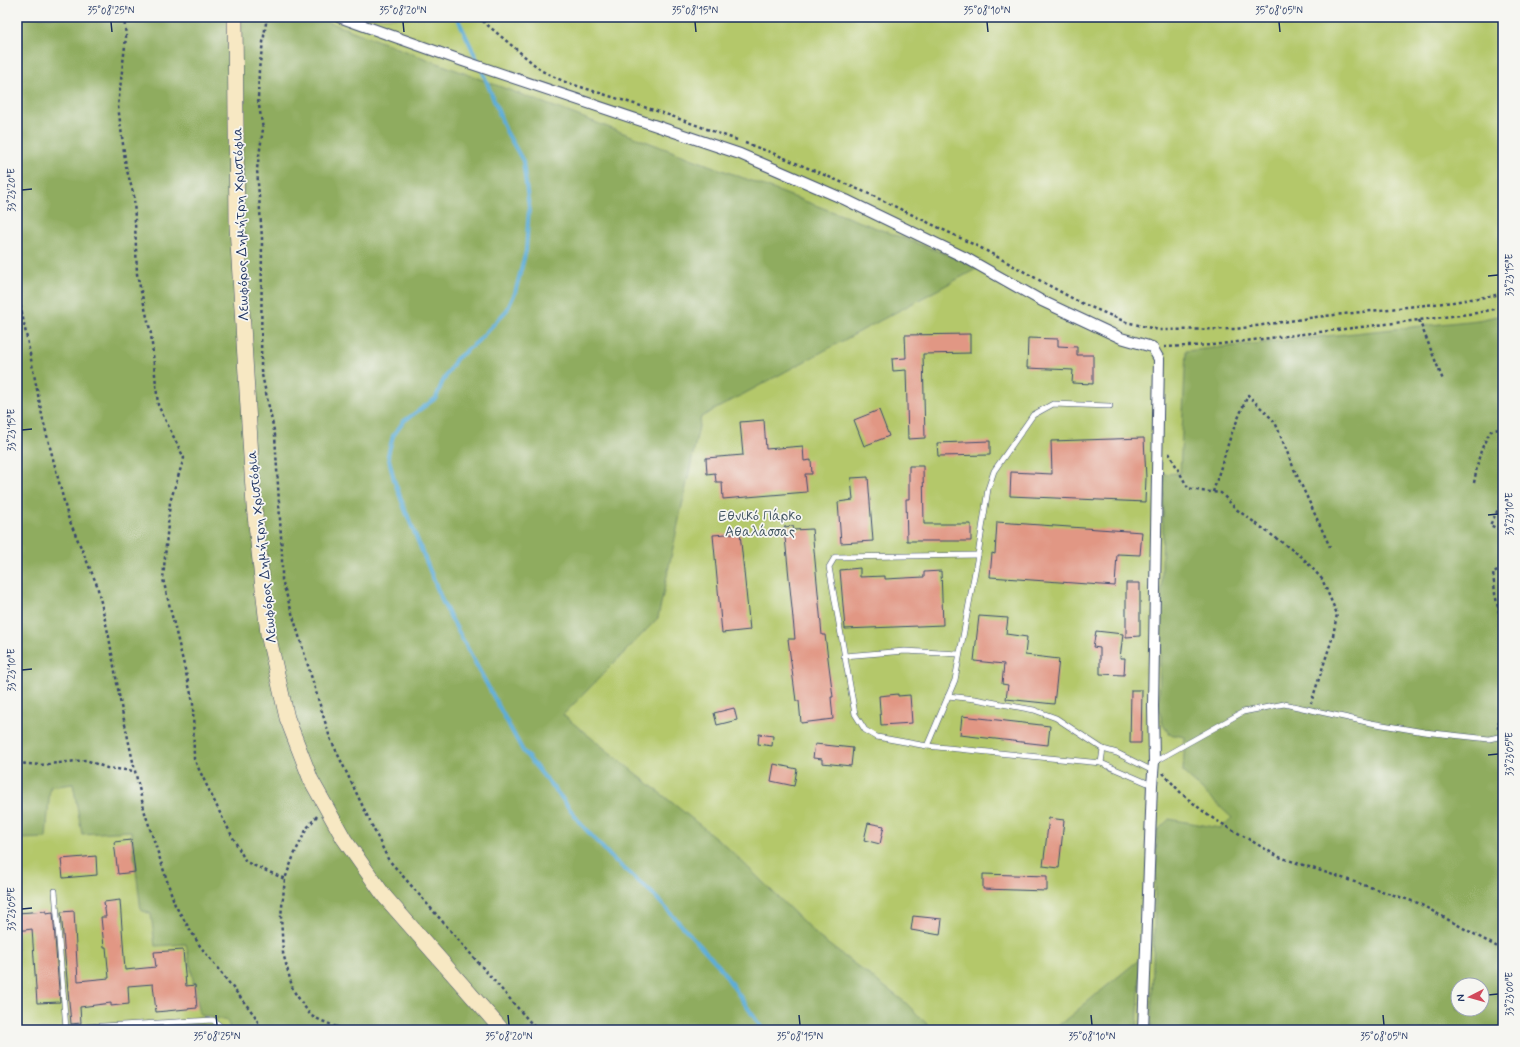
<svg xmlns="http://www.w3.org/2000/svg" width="1520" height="1047" viewBox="0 0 1520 1047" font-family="Mynerve,sans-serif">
	<rect width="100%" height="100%" fill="#f6f6f2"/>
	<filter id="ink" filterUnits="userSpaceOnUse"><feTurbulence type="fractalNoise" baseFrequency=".025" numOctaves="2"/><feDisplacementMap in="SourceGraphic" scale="8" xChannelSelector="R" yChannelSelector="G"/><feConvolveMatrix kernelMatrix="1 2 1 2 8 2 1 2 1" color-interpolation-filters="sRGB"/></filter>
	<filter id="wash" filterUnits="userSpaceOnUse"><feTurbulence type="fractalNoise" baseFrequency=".012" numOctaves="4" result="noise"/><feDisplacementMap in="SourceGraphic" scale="16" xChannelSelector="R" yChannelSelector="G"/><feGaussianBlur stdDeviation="0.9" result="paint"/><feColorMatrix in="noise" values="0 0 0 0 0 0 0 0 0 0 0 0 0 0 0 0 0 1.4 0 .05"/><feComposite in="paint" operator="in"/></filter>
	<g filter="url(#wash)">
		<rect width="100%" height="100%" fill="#f2e0c5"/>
		<!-- green -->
		<path fill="#b4c86b" stroke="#687c64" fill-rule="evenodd" d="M17,17H1503V1030H17ZM1458,985H1482V1009H1458Z"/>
		<!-- forest -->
		<g fill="#8fac5f" stroke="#556e5e" fill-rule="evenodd">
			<polygon points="17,17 315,17 980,267 701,417 658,618 563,715 726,846 820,938 906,1003 933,1030 230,1030 228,1021 200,1015 186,944 155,946 151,914 141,910 131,831 82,834 73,784 50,787 46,838 17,839"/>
			<path d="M1503,315V1030H1151L1157,831L1169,819L1220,828L1232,818L1183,772L1185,737L1169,734L1162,722L1159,708L1164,474L1180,473L1186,351L1478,320ZM1458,985H1482V1009H1458Z"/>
			<polygon points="1141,958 1137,1030 1053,1030"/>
		</g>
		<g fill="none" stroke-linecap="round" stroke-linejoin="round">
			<!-- stream -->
			<polyline stroke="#5dadd8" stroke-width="4" points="457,17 482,70 506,131 523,161 529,208 526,251 515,293 507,310 477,342 456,359 442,383 436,398 404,421 393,436 388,455 394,480 404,507 444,605 523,751 561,797 580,823 613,859 651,892 719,966 763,1030"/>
		</g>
		<g id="blocks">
			<!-- building -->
			<g fill="#e19784">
				<polygon points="970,334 970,353 923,354 925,438 908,439 906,370 893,371 892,359 906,358 905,335"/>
				<polygon points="1028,338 1058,339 1058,346 1077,347 1077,355 1093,355 1093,384 1072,383 1073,370 1027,368"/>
				<polygon points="879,410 889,436 864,446 854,420"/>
				<polygon points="764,420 766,449 803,446 804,461 811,460 812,474 805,474 807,492 723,499 722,482 716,482 715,473 707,474 706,458 743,455 740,422"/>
				<polygon points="1144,438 1146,478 1145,502 1010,496 1011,472 1052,474 1051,441"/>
				<polygon points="990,441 990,455 938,456 937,443"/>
				<polygon points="909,466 923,466 924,524 971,524 971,541 907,541 906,499 909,499"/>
				<polygon points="868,477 873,541 841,543 838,502 853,500 851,478"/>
				<polygon points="997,522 1142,532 1140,555 1117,554 1115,586 990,577 992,553 995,554"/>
				<polygon points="793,526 794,530 812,529 822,635 825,635 833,697 831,697 833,719 801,723 799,701 796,701 788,639 795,639 784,527"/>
				<polygon points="740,533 750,630 722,633 713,535"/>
				<polygon points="860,568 860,577 885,576 885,579 924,577 924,572 941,571 943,625 845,629 840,570"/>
				<polygon points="1126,583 1140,583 1140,636 1126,637"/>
				<polygon points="979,616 1008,618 1006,634 1027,637 1025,655 1059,659 1054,704 1006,699 1008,685 1002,684 1004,664 974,661"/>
				<polygon points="1096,631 1123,634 1120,658 1125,658 1124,675 1100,674 1100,648 1093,647"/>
				<polygon points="1131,690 1142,690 1141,743 1130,743"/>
				<polygon points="898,694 898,696 910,695 912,723 881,725 879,696"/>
				<polygon points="734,708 737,720 717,725 714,713"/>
				<polygon points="962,716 1050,726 1048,745 960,735"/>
				<polygon points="759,734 773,736 772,746 758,744"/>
				<polygon points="815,744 853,748 851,766 822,763 822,759 813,758"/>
				<polygon points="774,764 797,769 794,786 771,781"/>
				<polygon points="1049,818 1064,820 1059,868 1043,866"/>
				<polygon points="868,823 884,826 880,844 864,840"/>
				<polygon points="131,840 135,872 118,874 114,842"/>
				<polygon points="96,856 97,875 63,878 61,859"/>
				<polygon points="983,874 1047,876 1047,891 983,889"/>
				<polygon points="120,900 125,970 156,967 154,952 183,950 186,986 195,985 197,1008 156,1012 153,984 128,986 129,1004 111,1006 111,1003 80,1007 81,1023 71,1024 61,912 74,911 78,981 109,978 106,947 104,947 101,917 106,917 104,902"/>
				<polygon points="46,911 46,913 53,912 60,1002 37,1003 32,929 17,931 17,913"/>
				<polygon points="913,916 942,919 940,935 911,930"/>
			</g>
		</g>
	</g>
	<g filter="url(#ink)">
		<use href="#blocks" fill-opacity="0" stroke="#3b4a6d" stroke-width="1"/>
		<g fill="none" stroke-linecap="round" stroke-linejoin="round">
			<defs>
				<g id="service">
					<polyline points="978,555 835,557 829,567 855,714 865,730 877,737 927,746 1101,763 1152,785"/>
					<polyline points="844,656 905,651 959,654"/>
					<polyline points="948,696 975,699 1034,710 1056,718 1103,749 1117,753 1153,771"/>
					<polyline points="927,746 955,680 978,555 988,489 994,471 1033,415 1053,404 1110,406"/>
					<polyline points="1154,762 1243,712 1284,704 1371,723 1424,732 1489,739 1503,736"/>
					<polyline points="1101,763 1103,749"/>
					<polyline points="55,891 66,1028"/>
					<polyline points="61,1030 66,1028 213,1020 225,1030"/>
				</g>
				<polyline id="minor" points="339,17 463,61 740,154 846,200 966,258 1042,301 1121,338 1152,347 1159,359 1153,706 1154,762 1152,785 1143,1030"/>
				<polyline id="secondary" points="235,17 237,227 254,506 268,634 287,718 311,780 344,839 385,897 502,1030"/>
			</defs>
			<!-- service casing -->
			<use href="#service" stroke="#3b4a6d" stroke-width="6"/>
			<!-- minor casing -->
			<use href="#minor" stroke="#3b4a6d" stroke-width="12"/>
			<!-- secondary casing -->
			<use href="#secondary" stroke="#3b4a6d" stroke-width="16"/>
			<!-- path -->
			<g stroke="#3b4a6d" stroke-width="2.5" stroke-dasharray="3 3" stroke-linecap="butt">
				<polyline points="124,17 126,37 118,106 126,167 134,196 137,274 151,334 158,405 184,458 170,502 163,579 193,702 194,759 222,817 246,862 285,879"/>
				<polyline points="264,17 266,23 259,69 258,100 263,129 257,169 262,238 261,370 275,435 282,553 282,580 330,738 388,859 537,1030"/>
				<polyline points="478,17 542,71 565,82 663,113 737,140"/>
				<polyline points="745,143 770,152 867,193 983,249 1079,302 1126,322 1159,330 1236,329 1316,317 1453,302 1503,294"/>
				<polyline points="17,288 43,420 68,517 97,585 109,637 121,706 135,771 145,813 175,905 200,946 255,1016 262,1030"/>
				<polyline points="1419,320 1443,380"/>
				<polyline points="1164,347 1212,345 1477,313 1503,307"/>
				<polyline points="1169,453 1188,488 1201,491 1221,493 1236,509 1302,557 1322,579 1337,614 1333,636 1311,703"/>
				<path d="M1474,483C1478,462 1479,449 1491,431L1503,428"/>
				<polyline points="1213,492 1231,435 1248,395 1275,422 1294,469 1330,547"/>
				<polyline points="1503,500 1490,525 1503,531"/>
				<polyline points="1503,569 1493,573 1495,594 1503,630"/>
				<polyline points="1498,729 1503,684"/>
				<polyline points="17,763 40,765 86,760 107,768 135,771"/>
				<polyline points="1163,773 1182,794 1209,816 1279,857 1418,903 1503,950"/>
				<polyline points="317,816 307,828 294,855 285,879 281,916 283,953 293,990 311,1016 336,1027 337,1030"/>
				<polyline points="336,1027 351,1030"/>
			</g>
			<!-- service -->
			<use href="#service" stroke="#fff" stroke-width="5"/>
			<!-- minor -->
			<use href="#minor" stroke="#fff" stroke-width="10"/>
			<!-- secondary -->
			<use href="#secondary" stroke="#f7e8c3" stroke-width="15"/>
		</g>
	</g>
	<!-- ticks -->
	<path fill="none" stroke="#1b2f5e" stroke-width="1.5" d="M111,22L112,32M403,22L404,32M695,22L696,32M987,22L988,32M1279,22L1280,32M22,190L32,189M1488,276L1498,275M22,430L32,429M1488,515L1498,514M22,670L32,669M1488,755L1498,754M22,909L32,908M1488,995L1498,994M216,1015L217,1025M508,1015L509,1025M799,1015L800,1025M1091,1015L1092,1025M1383,1015L1384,1025"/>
	<g text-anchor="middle" stroke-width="3.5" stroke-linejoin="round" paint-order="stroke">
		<!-- street labels -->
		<g font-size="14" fill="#1b2f5e" stroke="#f6f6f2">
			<text transform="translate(240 224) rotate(-92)" y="5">Λεωφόρος Δημήτρη Χριστόφια</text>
			<text transform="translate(261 547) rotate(-96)" y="5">Λεωφόρος Δημήτρη Χριστόφια</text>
		</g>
		<!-- park labels -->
		<g font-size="14" fill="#415561" stroke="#f6f6f2">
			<text x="760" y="520">Εθνικό Πάρκο<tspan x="760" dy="16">Αθαλάσσας</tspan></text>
		</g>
	</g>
	<!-- margin -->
	<rect width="1520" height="1047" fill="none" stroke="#f6f6f2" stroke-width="44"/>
	<!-- north arrow -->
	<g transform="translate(1470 997) rotate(264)"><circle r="19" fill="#f6f6f2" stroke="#9ea6b7"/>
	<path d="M0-3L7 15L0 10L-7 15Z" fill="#d1495b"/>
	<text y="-6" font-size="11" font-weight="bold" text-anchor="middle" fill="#1b2f5e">N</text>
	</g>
	<rect x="22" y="22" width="1476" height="1003" fill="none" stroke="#1b2f5e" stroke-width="1.5"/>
	<g font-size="10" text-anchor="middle" fill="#1b2f5e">
		<text x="111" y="14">35°08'25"N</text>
		<text x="403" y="14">35°08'20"N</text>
		<text x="695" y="14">35°08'15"N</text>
		<text x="987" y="14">35°08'10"N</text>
		<text x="1279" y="14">35°08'05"N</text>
		<text transform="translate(11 190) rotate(-90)" y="4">33°23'20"E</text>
		<text transform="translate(1509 275) rotate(-90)" y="4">33°23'15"E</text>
		<text transform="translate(11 430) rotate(-90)" y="4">33°23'15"E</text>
		<text transform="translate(1509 514) rotate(-90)" y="4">33°23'10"E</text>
		<text transform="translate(11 670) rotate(-90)" y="4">33°23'10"E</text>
		<text transform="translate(1509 754) rotate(-90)" y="4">33°23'05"E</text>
		<text transform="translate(11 909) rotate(-90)" y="4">33°23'05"E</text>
		<text transform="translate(1509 994) rotate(-90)" y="4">33°23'00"E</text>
		<text x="217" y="1040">35°08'25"N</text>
		<text x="509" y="1040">35°08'20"N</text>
		<text x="800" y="1040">35°08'15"N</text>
		<text x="1092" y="1040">35°08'10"N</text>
		<text x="1384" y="1040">35°08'05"N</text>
	</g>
</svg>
